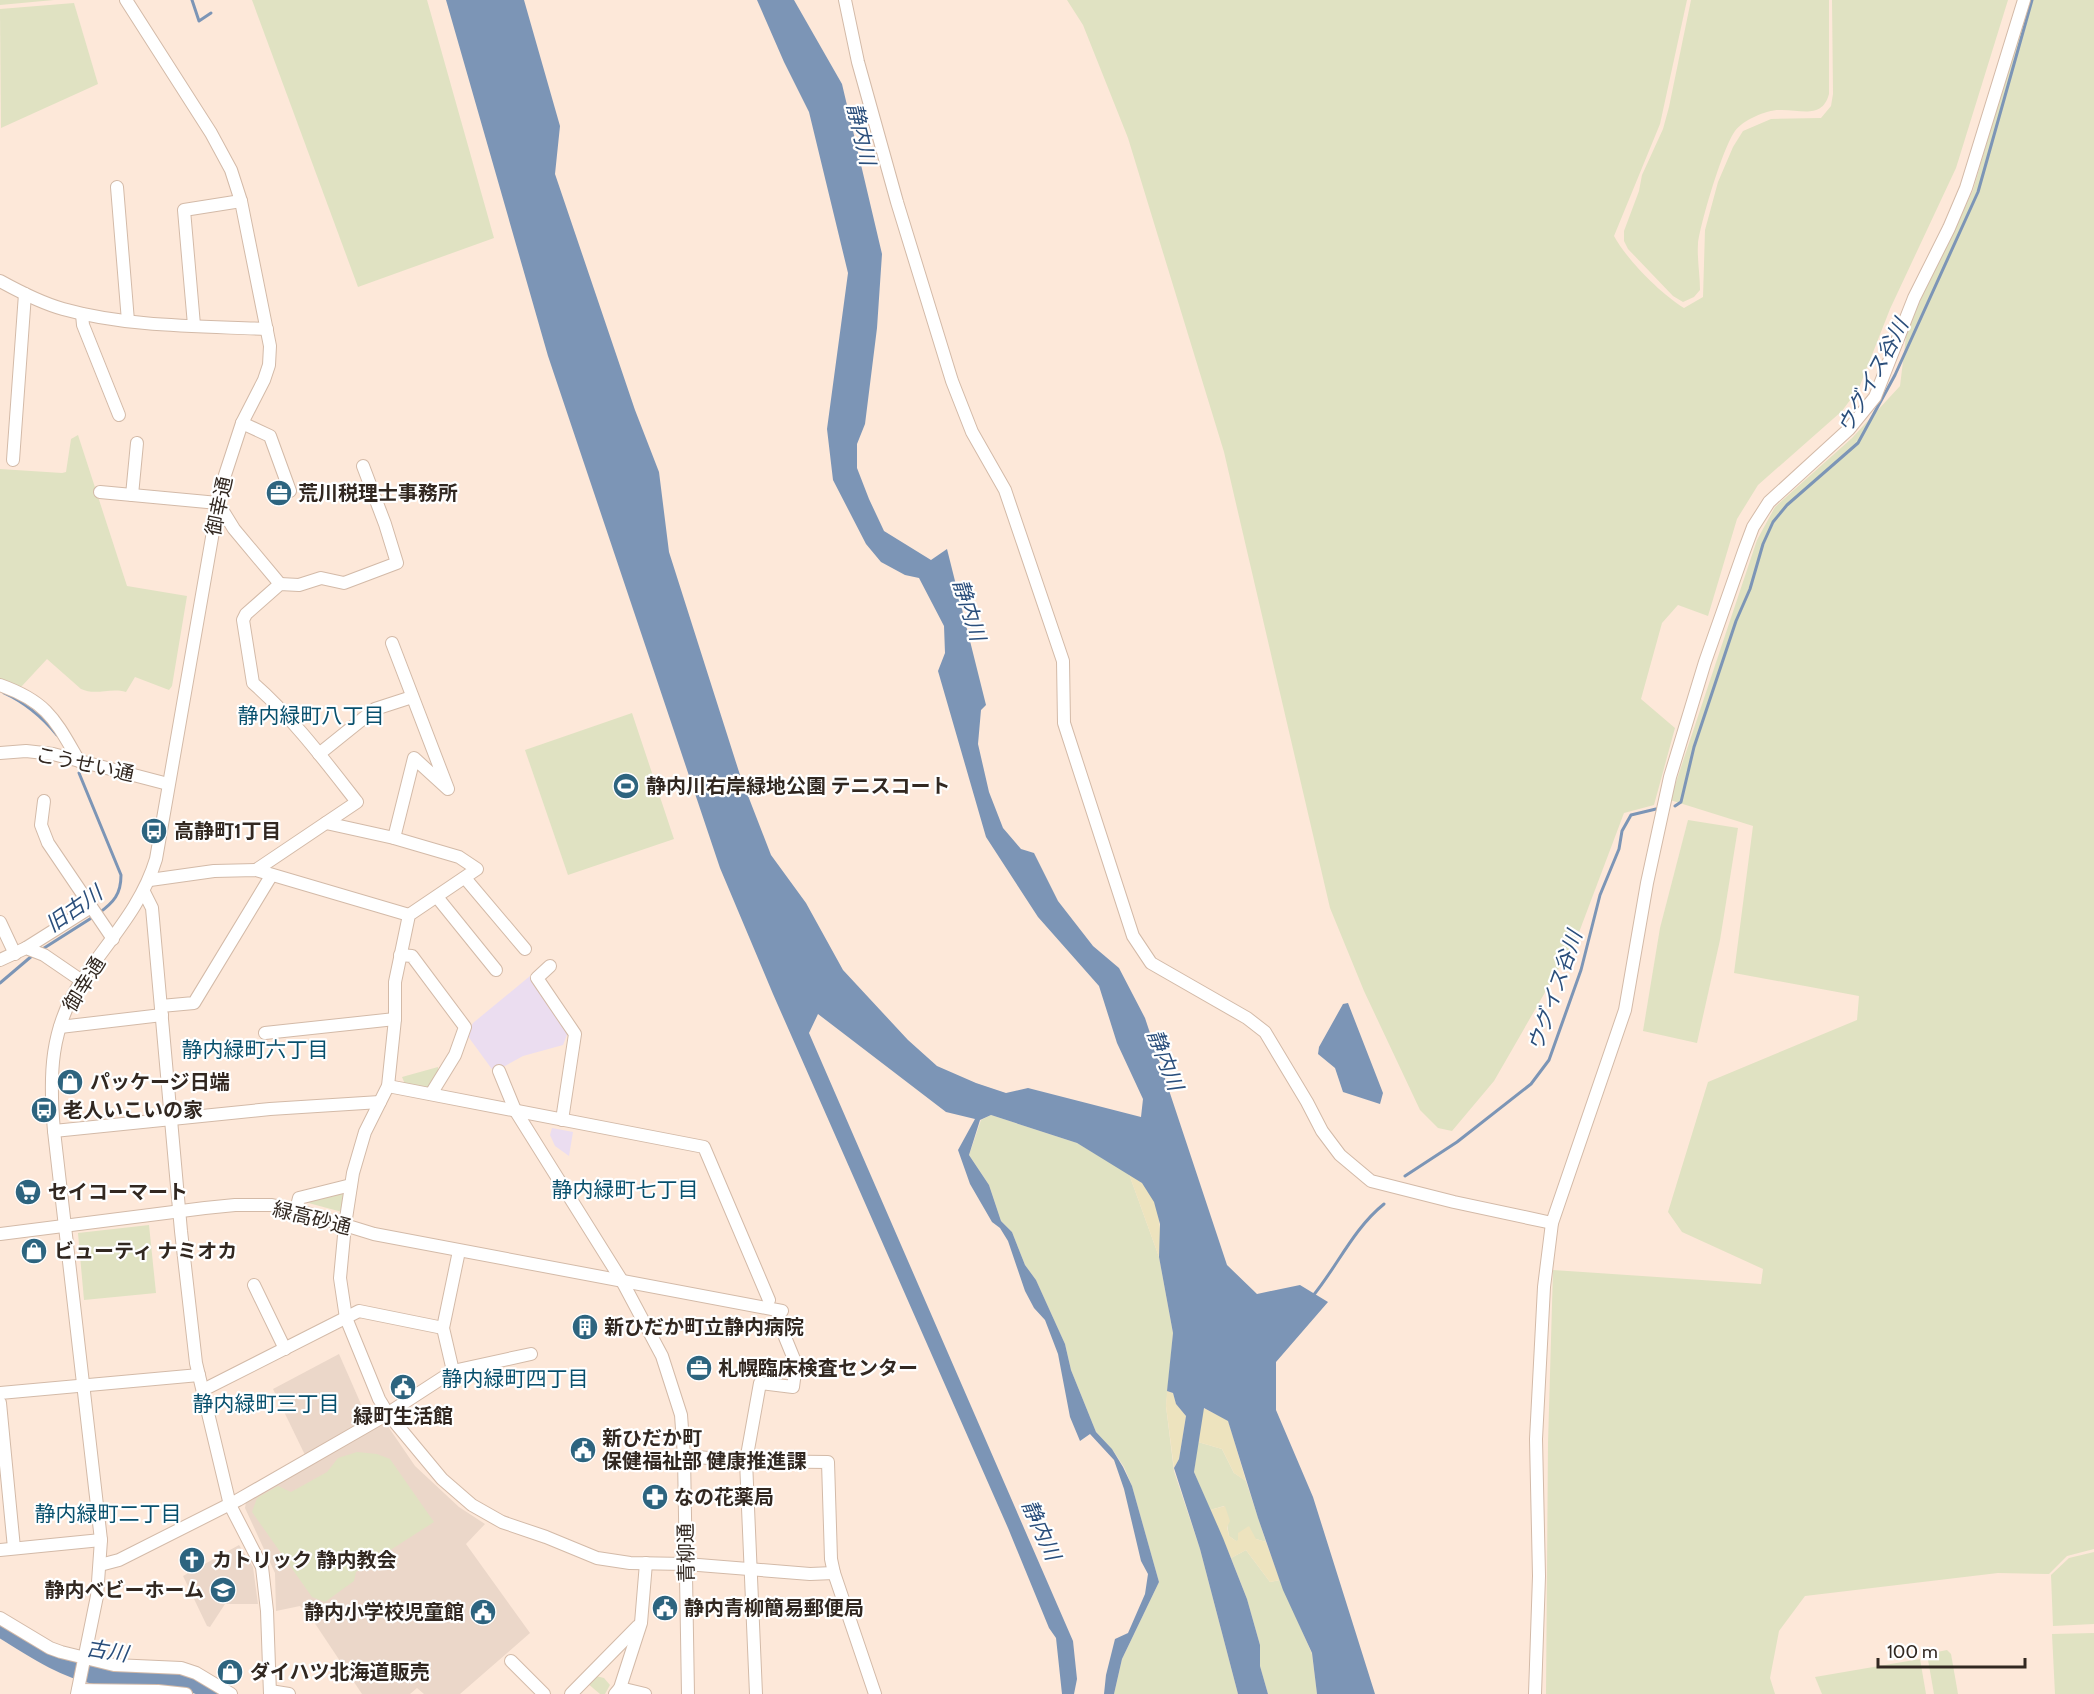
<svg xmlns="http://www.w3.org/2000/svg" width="2094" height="1694" viewBox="0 0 2094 1694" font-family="Cabin,'Noto Sans JP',sans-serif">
	<rect width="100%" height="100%" fill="#fde8d9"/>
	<!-- industrial -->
	<g fill="#ebddf0">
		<polygon points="530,976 569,1030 563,1045 523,1056 494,1072 467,1035 473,1023"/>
		<polygon points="552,1128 573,1132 569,1156 555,1146 550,1135"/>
	</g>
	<!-- education -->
	<g fill="#ebd7c9">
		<polygon points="339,1354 368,1420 305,1455 273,1389"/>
		<polygon points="385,1422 415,1466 459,1507 485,1524 466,1544 530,1633 460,1694 424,1694 417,1688 410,1694 362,1694 310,1616 300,1606 276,1611 275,1573 245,1508 246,1502"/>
		<polygon points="239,1545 253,1567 258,1604 225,1604 210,1627 207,1626 183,1576"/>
	</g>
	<!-- green -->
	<g fill="#e0e2c2">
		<polygon points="0,0 54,0 0,5"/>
		<polygon points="252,0 427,0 494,238 358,287"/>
		<path d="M1067,0H1687L1660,124L1614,236C1627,260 1660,293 1684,308L1703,297L1705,230L1718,182L1733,147L1743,131L1771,119L1821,118L1831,106L1833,94L1832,0H2008L1956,168L1890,309L1859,388L1842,411L1758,485L1737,519L1708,616L1678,605L1662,623L1641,699L1675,728L1654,805L1624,813L1578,935L1494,1081L1452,1131L1438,1128L1420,1110L1364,991L1330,908L1224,452L1128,138L1083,25Z"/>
		<path d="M1691,0H1829V94C1822,120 1800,109 1779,110C1766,110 1743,120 1735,131C1723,147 1700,224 1698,244C1697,259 1700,275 1700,290L1694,297L1683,302L1673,296L1628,249L1624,241V231L1639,191L1642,175L1663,129L1669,107Z"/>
		<polygon points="2028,0 2094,0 2094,1549 2067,1556 2049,1574 1998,1573 1805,1596 1779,1631 1770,1678 1775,1694 1546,1694 1548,1443 1553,1270 1761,1284 1763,1269 1682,1232 1668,1212 1708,1082 1857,1020 1859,996 1734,973 1753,826 1670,800 1757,540 1775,507 1852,438 1900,386 1908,320 1954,231 1973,190"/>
		<polygon points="74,3 98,84 1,128 0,9"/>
		<path d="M78,435L127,586L187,596L172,686L169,690L135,677L126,692C110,687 96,696 81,689L47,659L21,687L0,679V469L62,473L66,472L71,439Z"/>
		<polygon points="632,713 674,839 568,875 525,750"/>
		<polygon points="1688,820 1738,828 1720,940 1697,1043 1643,1031 1660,928"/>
		<polygon points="438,1067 438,1072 428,1089 405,1084 402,1077"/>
		<polygon points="991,1115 1077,1143 1129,1174 1159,1257 1173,1333 1166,1406 1174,1471 1200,1549 1238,1694 1114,1694 1122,1659 1159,1582 1132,1486 1124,1467 1112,1449 1096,1432 1071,1370 1065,1344 1036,1280 1025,1265 1012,1232 1001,1221 989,1185 969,1155 981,1120"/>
		<polygon points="345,1191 342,1212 301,1201"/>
		<polygon points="149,1225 156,1293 84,1300 78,1233"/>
		<polygon points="1198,1442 1222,1449 1234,1473 1246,1481 1266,1542 1256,1539 1236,1541 1229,1536 1224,1506 1210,1510 1194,1472"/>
		<polygon points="357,1452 377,1454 390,1459 434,1522 356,1572 354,1581 325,1602 312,1597 252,1512 257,1498 278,1486 291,1492 327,1472 338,1458"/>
		<polygon points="1246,1550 1270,1582 1280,1580 1312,1654 1317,1694 1268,1694 1260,1666 1260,1645 1247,1599 1231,1558"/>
		<polygon points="2094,1552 2094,1624 2053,1626 2051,1575 2069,1558"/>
		<polygon points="2094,1633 2094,1694 2055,1694 2052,1634"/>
		<polygon points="1947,1650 1951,1654 1958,1694 1934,1694 1927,1654"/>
		<polygon points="1920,1659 1926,1694 1822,1694 1815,1677"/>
		<polygon points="596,1676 604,1678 610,1685 605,1694 600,1694 587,1683"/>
	</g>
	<!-- sand -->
	<g fill="#ede3be">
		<path d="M1129,1174C1133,1177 1138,1179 1142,1182C1161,1201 1162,1233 1159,1257Z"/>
		<polygon points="1167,1391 1173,1393 1176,1404 1186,1416 1179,1459 1174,1468 1166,1406"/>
		<polygon points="1203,1408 1228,1420 1246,1481 1234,1473 1222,1449 1198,1442"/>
		<polygon points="1225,1506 1230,1521 1227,1527 1229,1536 1236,1541 1238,1540 1238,1533 1249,1526 1256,1539 1266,1542 1280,1580 1270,1582 1246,1550 1231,1558 1210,1510"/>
	</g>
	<!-- water -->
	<g fill="#7c95b6">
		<polygon points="446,0 524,0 560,126 555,174 635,410 659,472 669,552 740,775 771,855 806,903 843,970 908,1040 937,1066 976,1083 1006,1093 1028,1088 1141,1117 1143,1099 1117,1043 1099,986 1038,917 986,837 938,671 945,653 944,626 919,578 905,575 881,562 866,544 833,480 827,429 848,273 809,112 784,62 757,0 794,0 842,84 882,254 877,328 865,424 857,444 857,468 869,499 884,531 931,560 947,549 986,705 981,710 978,744 989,792 1003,828 1021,849 1034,853 1058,901 1093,946 1119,968 1145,1018 1227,1265 1257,1294 1300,1285 1328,1302 1276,1362 1276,1410 1313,1497 1375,1694 1317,1694 1312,1653 1283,1590 1258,1518 1228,1421 1204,1408 1194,1472 1223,1538 1247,1599 1260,1645 1260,1666 1268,1694 1238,1694 1200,1549 1174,1468 1179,1459 1186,1416 1176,1404 1173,1393 1167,1391 1173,1333 1159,1257 1160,1224 1154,1202 1142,1183 1077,1143 991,1115 980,1120 969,1155 989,1185 1001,1221 1012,1232 1025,1265 1036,1280 1065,1344 1071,1370 1096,1432 1112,1449 1123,1467 1132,1486 1159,1582 1122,1659 1114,1694 1104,1694 1106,1675 1115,1639 1128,1633 1145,1594 1148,1574 1141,1561 1124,1489 1114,1460 1090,1434 1080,1441 1070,1417 1058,1354 1045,1320 1034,1308 1025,1291 1008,1241 1000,1228 992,1222 970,1184 958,1150 975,1119 946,1112 818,1014 809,1033 1073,1641 1077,1679 1074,1694 1062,1694 1056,1638 1049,1628 1008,1528 773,994 720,868 548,356"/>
		<polygon points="1348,1003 1383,1093 1380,1104 1343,1092 1335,1068 1318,1054 1319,1047 1343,1004"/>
	</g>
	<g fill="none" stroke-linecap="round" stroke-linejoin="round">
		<!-- stream -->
		<g stroke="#7c95b6" stroke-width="3">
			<polyline points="192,0 199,21 211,13"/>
			<path d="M4,693C26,703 42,717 57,735"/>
			<path d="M79,773L121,875C121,894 114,902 99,913"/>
			<polyline points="1675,806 1681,802 1694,747 1736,621 1750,589 1763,544 1773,522 1787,505 1858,443 1895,375 1978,192 2032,0"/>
			<polyline points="41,950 93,917"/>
			<polyline points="0,983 33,955"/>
			<polyline points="1405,1176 1457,1142 1531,1084 1549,1060 1581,970 1600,895 1619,849 1622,831 1631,815 1656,809"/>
			<path d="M1312,1297C1337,1267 1353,1229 1384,1204"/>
		</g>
		<!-- river -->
		<path stroke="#7c95b6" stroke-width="18" d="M0,1628C30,1646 59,1667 94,1675C104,1678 116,1675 126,1675C156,1676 190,1677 215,1694"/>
		<defs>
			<g id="minor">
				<polyline points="845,0 858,62 897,202 952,381 972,432 1005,490 1063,661 1064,723 1133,936 1151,963 1247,1018 1265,1032 1307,1102 1322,1131 1340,1155 1371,1181 1454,1202 1552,1223"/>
				<polyline points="117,187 128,321"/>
				<path d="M0,281C20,292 41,303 63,309C127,327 201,326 267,329"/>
				<polyline points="82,314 83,325 119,415"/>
				<polyline points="194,325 184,210 241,201"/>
				<polyline points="242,423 270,436 290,491"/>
				<polyline points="13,460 25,294"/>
				<polyline points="100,492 218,503"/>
				<polyline points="132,495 137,443"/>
				<polyline points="218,503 234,529 280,584"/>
				<polyline points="392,643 448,789 414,758 394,838"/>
				<path d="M0,685C48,702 55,720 79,761"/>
				<polyline points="0,753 26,751 53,754 168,784"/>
				<polyline points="319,754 375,709 412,697"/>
				<polyline points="44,801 41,825 48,843 113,939"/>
				<polyline points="326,823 394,838 459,857 477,869 409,915 395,982 395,1019 388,1086 365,1132 353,1173 345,1225 340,1278 346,1318 379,1399 388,1414 442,1479 472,1505 502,1522 546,1537 597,1558 630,1563 686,1564 810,1574 834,1573"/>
				<path d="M256,870L357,802C325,761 292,717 253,683L243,620L246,614L280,584L299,585L321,578L344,583L397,563L385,524L363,466"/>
				<polyline points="465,878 525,949"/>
				<polyline points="150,880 214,871 256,870 409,915"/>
				<polyline points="144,892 152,908 181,1231 196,1363 230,1505 262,1567 267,1611 270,1694"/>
				<polyline points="437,897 496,970"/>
				<polyline points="0,922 15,954"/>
				<polyline points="26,948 91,907"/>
				<polyline points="400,955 412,956 465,1027 455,1055 431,1094"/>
				<polyline points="0,960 26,948 44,955 82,981"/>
				<polyline points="550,966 537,978 575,1034 562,1120"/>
				<polyline points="161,1006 194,1003 271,876"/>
				<polyline points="60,1027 162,1015"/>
				<polyline points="265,1033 395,1019"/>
				<polyline points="499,1071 515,1110 622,1281 662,1356 681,1415 684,1456 688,1694"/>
				<polyline points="388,1086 704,1147 769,1300"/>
				<polyline points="54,1131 270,1109 380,1102"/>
				<polyline points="296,1210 299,1198 351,1185"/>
				<polyline points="0,1234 205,1208 235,1205 272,1205 296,1210 374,1234 782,1311"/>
				<polyline points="254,1285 285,1349"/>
				<polyline points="453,1371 443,1328 459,1251"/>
				<polyline points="203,1390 359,1311 443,1328"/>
				<polyline points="0,1393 199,1375"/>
				<polyline points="0,1403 14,1548"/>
				<polyline points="684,1456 746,1461 828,1462 831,1559 834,1573 875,1694"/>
				<polyline points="0,1550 101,1540"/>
				<polyline points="100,1565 119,1560 238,1500 379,1419 453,1371 531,1354"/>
				<polyline points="0,1618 50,1648 61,1652 114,1665 181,1668 196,1673 231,1694"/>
				<polyline points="511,1661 544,1694"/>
				<polyline points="620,1688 645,1694"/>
				<polyline points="78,1690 158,1691 186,1694"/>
				<polyline points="270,1691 289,1694"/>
				<path d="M77,1694L97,1596L101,1540L54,1131C49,1075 50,1028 82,980C109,940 142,906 156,859L218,503L224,478L242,423L264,380L269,365L270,346L241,201L231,170L211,133L126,0"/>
				<polyline points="571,1694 638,1626"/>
				<polyline points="615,1694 620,1688 641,1623 646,1563"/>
				<polyline points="756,1694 746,1461 760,1383 793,1387 796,1364 778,1320"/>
				<polyline points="1535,1694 1539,1576 1536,1439 1544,1287 1552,1223 1625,1010 1647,883 1670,777 1705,662 1744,551 1753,527 1769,502 1849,429 1875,397 1914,298 1949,228 1966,188 2024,0"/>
			</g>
		</defs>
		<!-- minor casing -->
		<use href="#minor" stroke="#d3baa8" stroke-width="14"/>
		<!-- minor -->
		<use href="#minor" stroke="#fff" stroke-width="12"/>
	</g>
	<!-- icons -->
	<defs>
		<symbol id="office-disc" viewBox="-11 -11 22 22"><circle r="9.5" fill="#2d647f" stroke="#fff"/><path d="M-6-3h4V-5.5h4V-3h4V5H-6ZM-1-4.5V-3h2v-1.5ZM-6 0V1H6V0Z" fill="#fff"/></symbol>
		<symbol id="stadium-disc" viewBox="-11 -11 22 22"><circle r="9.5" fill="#2d647f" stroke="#fff"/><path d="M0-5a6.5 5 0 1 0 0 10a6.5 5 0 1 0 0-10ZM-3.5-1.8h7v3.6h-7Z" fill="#fff"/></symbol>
		<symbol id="bus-disc" viewBox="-11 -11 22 22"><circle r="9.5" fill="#2d647f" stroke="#fff"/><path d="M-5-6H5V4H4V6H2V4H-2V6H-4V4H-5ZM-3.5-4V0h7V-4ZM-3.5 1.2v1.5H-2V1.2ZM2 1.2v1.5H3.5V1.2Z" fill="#fff"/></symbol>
		<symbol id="shop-disc" viewBox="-11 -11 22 22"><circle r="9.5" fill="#2d647f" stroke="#fff"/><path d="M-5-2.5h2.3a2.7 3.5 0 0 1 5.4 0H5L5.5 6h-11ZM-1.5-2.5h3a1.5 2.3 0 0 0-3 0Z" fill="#fff"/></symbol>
		<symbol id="supermarket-disc" viewBox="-11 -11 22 22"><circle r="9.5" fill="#2d647f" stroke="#fff"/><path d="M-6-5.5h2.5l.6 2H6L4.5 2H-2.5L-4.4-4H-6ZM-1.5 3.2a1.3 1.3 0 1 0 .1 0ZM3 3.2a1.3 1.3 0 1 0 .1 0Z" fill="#fff"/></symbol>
		<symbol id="building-disc" viewBox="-11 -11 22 22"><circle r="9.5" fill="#2d647f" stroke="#fff"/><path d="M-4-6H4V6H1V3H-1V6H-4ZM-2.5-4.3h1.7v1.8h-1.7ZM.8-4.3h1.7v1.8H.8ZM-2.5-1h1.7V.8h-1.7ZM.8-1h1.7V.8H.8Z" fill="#fff"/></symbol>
		<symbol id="civic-disc" viewBox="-11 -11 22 22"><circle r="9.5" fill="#2d647f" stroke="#fff"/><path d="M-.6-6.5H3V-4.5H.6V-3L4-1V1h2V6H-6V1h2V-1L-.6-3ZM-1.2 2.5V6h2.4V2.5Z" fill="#fff"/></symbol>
		<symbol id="pharmacy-disc" viewBox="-11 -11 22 22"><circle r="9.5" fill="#2d647f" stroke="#fff"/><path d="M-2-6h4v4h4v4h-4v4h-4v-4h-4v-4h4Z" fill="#fff"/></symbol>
		<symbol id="church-disc" viewBox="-11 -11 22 22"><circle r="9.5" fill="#2d647f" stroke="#fff"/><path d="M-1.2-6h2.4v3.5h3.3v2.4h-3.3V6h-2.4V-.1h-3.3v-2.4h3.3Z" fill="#fff"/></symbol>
		<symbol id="school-disc" viewBox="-11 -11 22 22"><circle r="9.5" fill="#2d647f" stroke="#fff"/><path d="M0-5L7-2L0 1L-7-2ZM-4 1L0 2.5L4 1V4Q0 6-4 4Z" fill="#fff"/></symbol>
	</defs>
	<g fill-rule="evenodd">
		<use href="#office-disc" x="264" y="478" width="30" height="30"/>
		<use href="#stadium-disc" x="611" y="771" width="30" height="30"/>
		<use href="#bus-disc" x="139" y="816" width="30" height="30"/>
		<use href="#shop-disc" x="55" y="1067" width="30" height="30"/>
		<use href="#bus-disc" x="29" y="1095" width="30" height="30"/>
		<use href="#supermarket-disc" x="13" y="1177" width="30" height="30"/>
		<use href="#shop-disc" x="19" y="1236" width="30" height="30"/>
		<use href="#building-disc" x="570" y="1312" width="30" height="30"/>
		<use href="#office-disc" x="684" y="1353" width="30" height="30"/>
		<use href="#civic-disc" x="388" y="1372" width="30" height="30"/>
		<use href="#civic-disc" x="568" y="1435" width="30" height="30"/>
		<use href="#pharmacy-disc" x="640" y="1482" width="30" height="30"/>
		<use href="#church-disc" x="177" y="1545" width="30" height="30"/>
		<use href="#school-disc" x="208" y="1575" width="30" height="30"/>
		<use href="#civic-disc" x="650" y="1593" width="30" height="30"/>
		<use href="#civic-disc" x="468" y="1597" width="30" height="30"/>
		<use href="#shop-disc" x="215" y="1657" width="30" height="30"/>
	</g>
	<g text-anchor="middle" stroke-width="4.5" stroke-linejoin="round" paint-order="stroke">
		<!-- poi labels -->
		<g font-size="20" font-weight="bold" fill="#322821" stroke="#fff" text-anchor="start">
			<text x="298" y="500">荒川税理士事務所</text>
			<text x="646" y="793">静内川右岸緑地公園 テニスコート</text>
			<text x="174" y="838">高静町1丁目</text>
			<text x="90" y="1089">パッケージ日端</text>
			<text x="63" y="1117">老人いこいの家</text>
			<text x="48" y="1199">セイコーマート</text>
			<text x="54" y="1258">ビューティ ナミオカ</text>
			<text x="604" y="1334">新ひだか町立静内病院</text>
			<text x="718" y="1375">札幌臨床検査センター</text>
			<text x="403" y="1423" text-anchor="middle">緑町生活館</text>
			<text x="602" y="1445">新ひだか町<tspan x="602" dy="23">保健福祉部 健康推進課</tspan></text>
			<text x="674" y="1504">なの花薬局</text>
			<text x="212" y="1567">カトリック 静内教会</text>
			<text x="204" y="1597" text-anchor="end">静内ベビーホーム</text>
			<text x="684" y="1615">静内青柳簡易郵便局</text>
			<text x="464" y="1619" text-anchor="end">静内小学校児童館</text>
			<text x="250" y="1679">ダイハツ北海道販売</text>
		</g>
		<!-- street labels -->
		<g font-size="20" fill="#322821" stroke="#fff">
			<text transform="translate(219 506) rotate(-78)" y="7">御幸通</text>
			<text transform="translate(85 764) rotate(12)" y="7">こうせい通</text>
			<text transform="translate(84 984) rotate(-58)" y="7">御幸通</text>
			<text transform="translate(312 1218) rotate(14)" y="7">緑高砂通</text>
			<text transform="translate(686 1553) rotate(-91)" y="7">青柳通</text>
		</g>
		<!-- water labels -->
		<g font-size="21" font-style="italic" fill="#2a4e7b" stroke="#fff">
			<text transform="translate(861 134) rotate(77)" y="7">静内川</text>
			<text transform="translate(1873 376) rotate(-62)" y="7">ウグイス谷川</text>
			<text transform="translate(969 610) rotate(73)" y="7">静内川</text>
			<text transform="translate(74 909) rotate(-35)" y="7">旧古川</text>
			<text transform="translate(1555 991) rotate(-71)" y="7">ウグイス谷川</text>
			<text transform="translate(1165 1060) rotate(69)" y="7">静内川</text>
			<text transform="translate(1041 1530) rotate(66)" y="7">静内川</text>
			<text transform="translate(107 1651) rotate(9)" y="7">古川</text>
		</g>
		<!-- neighbourhood labels -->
		<g font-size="21" fill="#08506d" stroke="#fff">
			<text x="311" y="723">静内緑町八丁目</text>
			<text x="255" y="1057">静内緑町六丁目</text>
			<text x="625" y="1197">静内緑町七丁目</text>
			<text x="515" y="1386">静内緑町四丁目</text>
			<text x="266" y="1411">静内緑町三丁目</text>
			<text x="108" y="1521">静内緑町二丁目</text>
		</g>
	</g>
	<!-- scale -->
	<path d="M1878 1658v9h147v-9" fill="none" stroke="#322821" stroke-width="3"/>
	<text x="1887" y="1658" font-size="18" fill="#322821" stroke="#ffffff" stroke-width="4.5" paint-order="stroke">100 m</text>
</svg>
